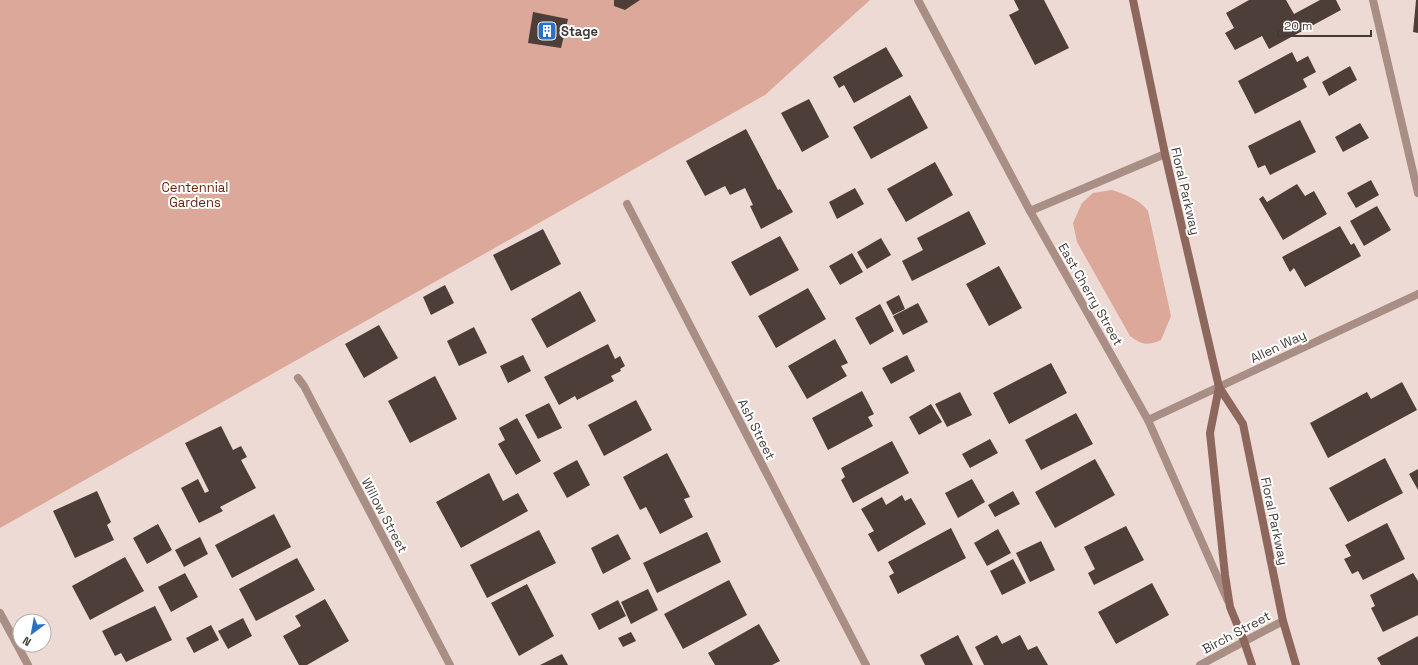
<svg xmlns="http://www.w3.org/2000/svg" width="1418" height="665" viewBox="0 0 1418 665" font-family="'Space Grotesk',sans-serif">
	<rect width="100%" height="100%" fill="#eedad4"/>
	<!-- green -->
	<g fill="#dba899">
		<polygon points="0,0 870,0 765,95 0,528"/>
		<path d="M1112,190C1126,195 1139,199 1148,211L1171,316L1161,340C1147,346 1142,345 1130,336L1077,242L1073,223L1082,203L1093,193Z"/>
	</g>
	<!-- building -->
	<g fill="#4e3e39">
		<polygon points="614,0 640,0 625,10 614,6"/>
		<polygon points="1014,0 1044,0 1069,48 1035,65 1009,15 1019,10"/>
		<polygon points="1249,0 1286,0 1294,14 1320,0 1336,0 1341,10 1269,49 1262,36 1235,50 1225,33 1234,28 1226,13"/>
		<polygon points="1416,0 1418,0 1418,33 1413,32"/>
		<polygon points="533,12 568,19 561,48 528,43"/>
		<polygon points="886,47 903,76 854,103 844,85 839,88 833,77"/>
		<polygon points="1292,52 1297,62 1308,56 1316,72 1303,79 1307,87 1255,114 1238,81"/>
		<polygon points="1350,66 1357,80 1329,96 1322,82"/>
		<polygon points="910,95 928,128 871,159 853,127"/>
		<polygon points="809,99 829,137 802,152 781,113"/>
		<polygon points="1300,120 1316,152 1270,175 1265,165 1258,168 1248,146"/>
		<polygon points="1360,123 1369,138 1343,152 1335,137"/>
		<polygon points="746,129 778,190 780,189 793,212 761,229 750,206 753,205 745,188 730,195 725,186 705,196 686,161"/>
		<polygon points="935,162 953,195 906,222 887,189"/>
		<polygon points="1371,180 1379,195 1356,208 1347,193"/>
		<polygon points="1297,184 1305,196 1314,191 1327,214 1283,240 1259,199 1263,196 1267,202"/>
		<polygon points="855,188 864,204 837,219 829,202"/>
		<polygon points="1377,206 1391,230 1364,246 1350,221"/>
		<polygon points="969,211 986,244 912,281 902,261 923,250 917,238"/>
		<polygon points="1340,226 1351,245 1354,243 1361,256 1305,287 1294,268 1290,272 1282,257"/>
		<polygon points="543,229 561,264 511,291 493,255"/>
		<polygon points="780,236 799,270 750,296 731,262"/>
		<polygon points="881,238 891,255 867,269 857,252"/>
		<polygon points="852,253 863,272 840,285 829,266"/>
		<polygon points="999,266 1022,308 989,326 966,284"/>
		<polygon points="445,285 454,303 431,315 423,297"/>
		<polygon points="808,288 826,319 776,348 758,316"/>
		<polygon points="580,291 596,321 547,348 531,319"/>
		<polygon points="899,295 905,309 893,315 886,302"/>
		<polygon points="918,303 928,322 903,335 893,316"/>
		<polygon points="880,304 894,331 870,345 855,318"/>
		<polygon points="379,325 398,358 364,378 345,344"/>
		<polygon points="474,327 487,353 459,366 447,341"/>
		<polygon points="835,339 848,363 841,366 847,376 807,399 788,366"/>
		<polygon points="608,344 615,359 620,356 625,366 620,369 621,371 611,376 614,381 577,400 575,396 559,405 544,377"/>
		<polygon points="523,355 531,371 508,383 500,366"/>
		<polygon points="907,355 915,371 891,384 882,368"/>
		<polygon points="1051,363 1067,393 1009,424 993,393"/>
		<polygon points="435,376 457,419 410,443 388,401"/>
		<polygon points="1402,382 1417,410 1328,458 1310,423 1367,392 1371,399"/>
		<polygon points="862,391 874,414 868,417 873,426 828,450 812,418"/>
		<polygon points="960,392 972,415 947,427 935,404"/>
		<polygon points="636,400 652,430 604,456 588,425"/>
		<polygon points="549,403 562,428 538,439 525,415"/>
		<polygon points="931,404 942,422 919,435 909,417"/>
		<polygon points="1076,413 1093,444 1041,470 1025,440"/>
		<polygon points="517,418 541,461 516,475 498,444 505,440 499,428"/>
		<polygon points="221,426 233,450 241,446 247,457 241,460 256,488 220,507 223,511 199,523 181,488 198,479 205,493 209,491 185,443"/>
		<polygon points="990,439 998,453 970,468 962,454"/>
		<polygon points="892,441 909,473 853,503 841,480 845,477 841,468"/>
		<polygon points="667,453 690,497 684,499 693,517 660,534 646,507 640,510 623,477"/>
		<polygon points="1385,458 1403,493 1348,522 1329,488"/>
		<polygon points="1095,459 1115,495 1055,528 1035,492"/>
		<polygon points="577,460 590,485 567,498 553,473"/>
		<polygon points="1418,469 1418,490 1409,474"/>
		<polygon points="489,473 503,501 518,493 528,511 461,548 436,502"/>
		<polygon points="972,479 985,502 958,518 945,493"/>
		<polygon points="97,491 111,522 107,525 114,540 75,558 53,511"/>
		<polygon points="1013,491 1020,504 995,517 988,505"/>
		<polygon points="902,495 905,501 911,498 926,524 878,552 868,534 874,531 861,509 882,497 886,505"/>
		<polygon points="274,514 291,547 232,578 215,545"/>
		<polygon points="1387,523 1405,559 1363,580 1358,571 1352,574 1344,559 1351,556 1345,545"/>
		<polygon points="158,524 172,550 147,564 133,538"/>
		<polygon points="1126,526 1144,560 1094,585 1088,573 1095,569 1084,547"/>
		<polygon points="951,528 966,558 898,594 889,576 894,573 888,562"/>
		<polygon points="998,529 1011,553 987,566 974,543"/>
		<polygon points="539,530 556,563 487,598 470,565"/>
		<polygon points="707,532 721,562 657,593 643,563"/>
		<polygon points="618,534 631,559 603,574 591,548"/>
		<polygon points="200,537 208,554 184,567 175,550"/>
		<polygon points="1041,541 1055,570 1030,582 1016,553"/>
		<polygon points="125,557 144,591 90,620 72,586"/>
		<polygon points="297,558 315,590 256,621 239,589"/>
		<polygon points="1013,559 1026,583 1002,595 990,571"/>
		<polygon points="185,573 198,597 171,612 158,587"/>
		<polygon points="1413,573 1418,581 1418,615 1383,632 1371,608 1375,606 1370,595"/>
		<polygon points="729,580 747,615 683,649 664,614"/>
		<polygon points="1152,583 1169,615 1116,644 1098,612"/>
		<polygon points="527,584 554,636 519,656 491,603"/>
		<polygon points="648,589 658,610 631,624 621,602"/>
		<polygon points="325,599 349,641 307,665 299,665 283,636 301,626 295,616"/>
		<polygon points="618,600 626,616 599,630 591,614"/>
		<polygon points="155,606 172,640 126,662 121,653 115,656 102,631"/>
		<polygon points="243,618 252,636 228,649 218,631"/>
		<polygon points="759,624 780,661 772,665 715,665 708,653"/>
		<polygon points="211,625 219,640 194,653 186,638"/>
		<polygon points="631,632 636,641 623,647 618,638"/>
		<polygon points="958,635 973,665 925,665 920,655"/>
		<polygon points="997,635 1002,644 1020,635 1028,650 1037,646 1048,665 984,665 975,647"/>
		<polygon points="1418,636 1418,665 1381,665 1377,658"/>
		<polygon points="562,654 568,665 540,665"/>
	</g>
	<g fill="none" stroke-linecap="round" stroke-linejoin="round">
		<!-- street -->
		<g stroke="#a98e86" stroke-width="8">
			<polyline points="918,0 1030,211 1148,420 1228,601"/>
			<polyline points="1373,0 1418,193"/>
			<polyline points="627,204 866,665"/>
			<polyline points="1030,211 1165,154"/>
			<polyline points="298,378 304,386 450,665"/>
			<polyline points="1148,420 1418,294"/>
			<polyline points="0,613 28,665"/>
			<polyline points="1200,665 1283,621"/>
		</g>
		<!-- secondary -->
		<g stroke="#8d675c" stroke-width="8">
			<polyline points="1133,0 1165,154 1219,387 1243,424 1283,621 1296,665"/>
			<polyline points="1219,387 1210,433 1225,575 1230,607 1244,641 1252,665"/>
		</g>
	</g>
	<!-- icons -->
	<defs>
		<symbol id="building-square" viewBox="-11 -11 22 22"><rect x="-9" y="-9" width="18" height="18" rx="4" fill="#2b71c2" stroke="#fff"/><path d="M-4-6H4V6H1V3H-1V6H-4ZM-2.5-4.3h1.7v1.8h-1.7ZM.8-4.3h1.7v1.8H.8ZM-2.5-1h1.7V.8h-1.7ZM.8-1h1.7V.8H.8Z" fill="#fff"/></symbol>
	</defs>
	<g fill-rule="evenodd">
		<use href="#building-square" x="536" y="20" width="22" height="22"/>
	</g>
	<g text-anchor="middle" stroke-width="4" stroke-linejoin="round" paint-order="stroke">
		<!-- poi labels -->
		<g font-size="13" font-weight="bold" fill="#433b38" stroke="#fff" text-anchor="start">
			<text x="561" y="36">Stage</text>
		</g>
		<!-- park labels -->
		<g font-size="13" fill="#69220b" stroke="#fff">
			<text x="195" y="192">Centennial<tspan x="195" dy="15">Gardens</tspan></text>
		</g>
		<!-- street labels -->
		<g font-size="13" fill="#433b38" stroke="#fff">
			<text transform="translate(1186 191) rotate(77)" y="5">Floral Parkway</text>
			<text transform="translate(1091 294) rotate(60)" y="5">East Cherry Street</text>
			<text transform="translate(1278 346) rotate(-25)" y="5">Allen Way</text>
			<text transform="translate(757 429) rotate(63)" y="5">Ash Street</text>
			<text transform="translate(385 515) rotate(62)" y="5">Willow Street</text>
			<text transform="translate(1275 521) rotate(78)" y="5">Floral Parkway</text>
			<text transform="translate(1236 632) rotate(-28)" y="5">Birch Street</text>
		</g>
	</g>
	<!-- north arrow -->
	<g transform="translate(32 633) rotate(212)"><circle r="19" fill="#ffffff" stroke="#b4b1af"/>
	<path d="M0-3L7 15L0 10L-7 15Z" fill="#2b71c2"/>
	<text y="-6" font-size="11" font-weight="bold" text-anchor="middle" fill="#433b38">N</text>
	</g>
	<!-- scale -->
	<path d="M1278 30v6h93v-6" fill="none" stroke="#433b38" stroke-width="2"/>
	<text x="1284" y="30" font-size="12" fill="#433b38" stroke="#ffffff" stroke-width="3" paint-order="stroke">20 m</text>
</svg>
